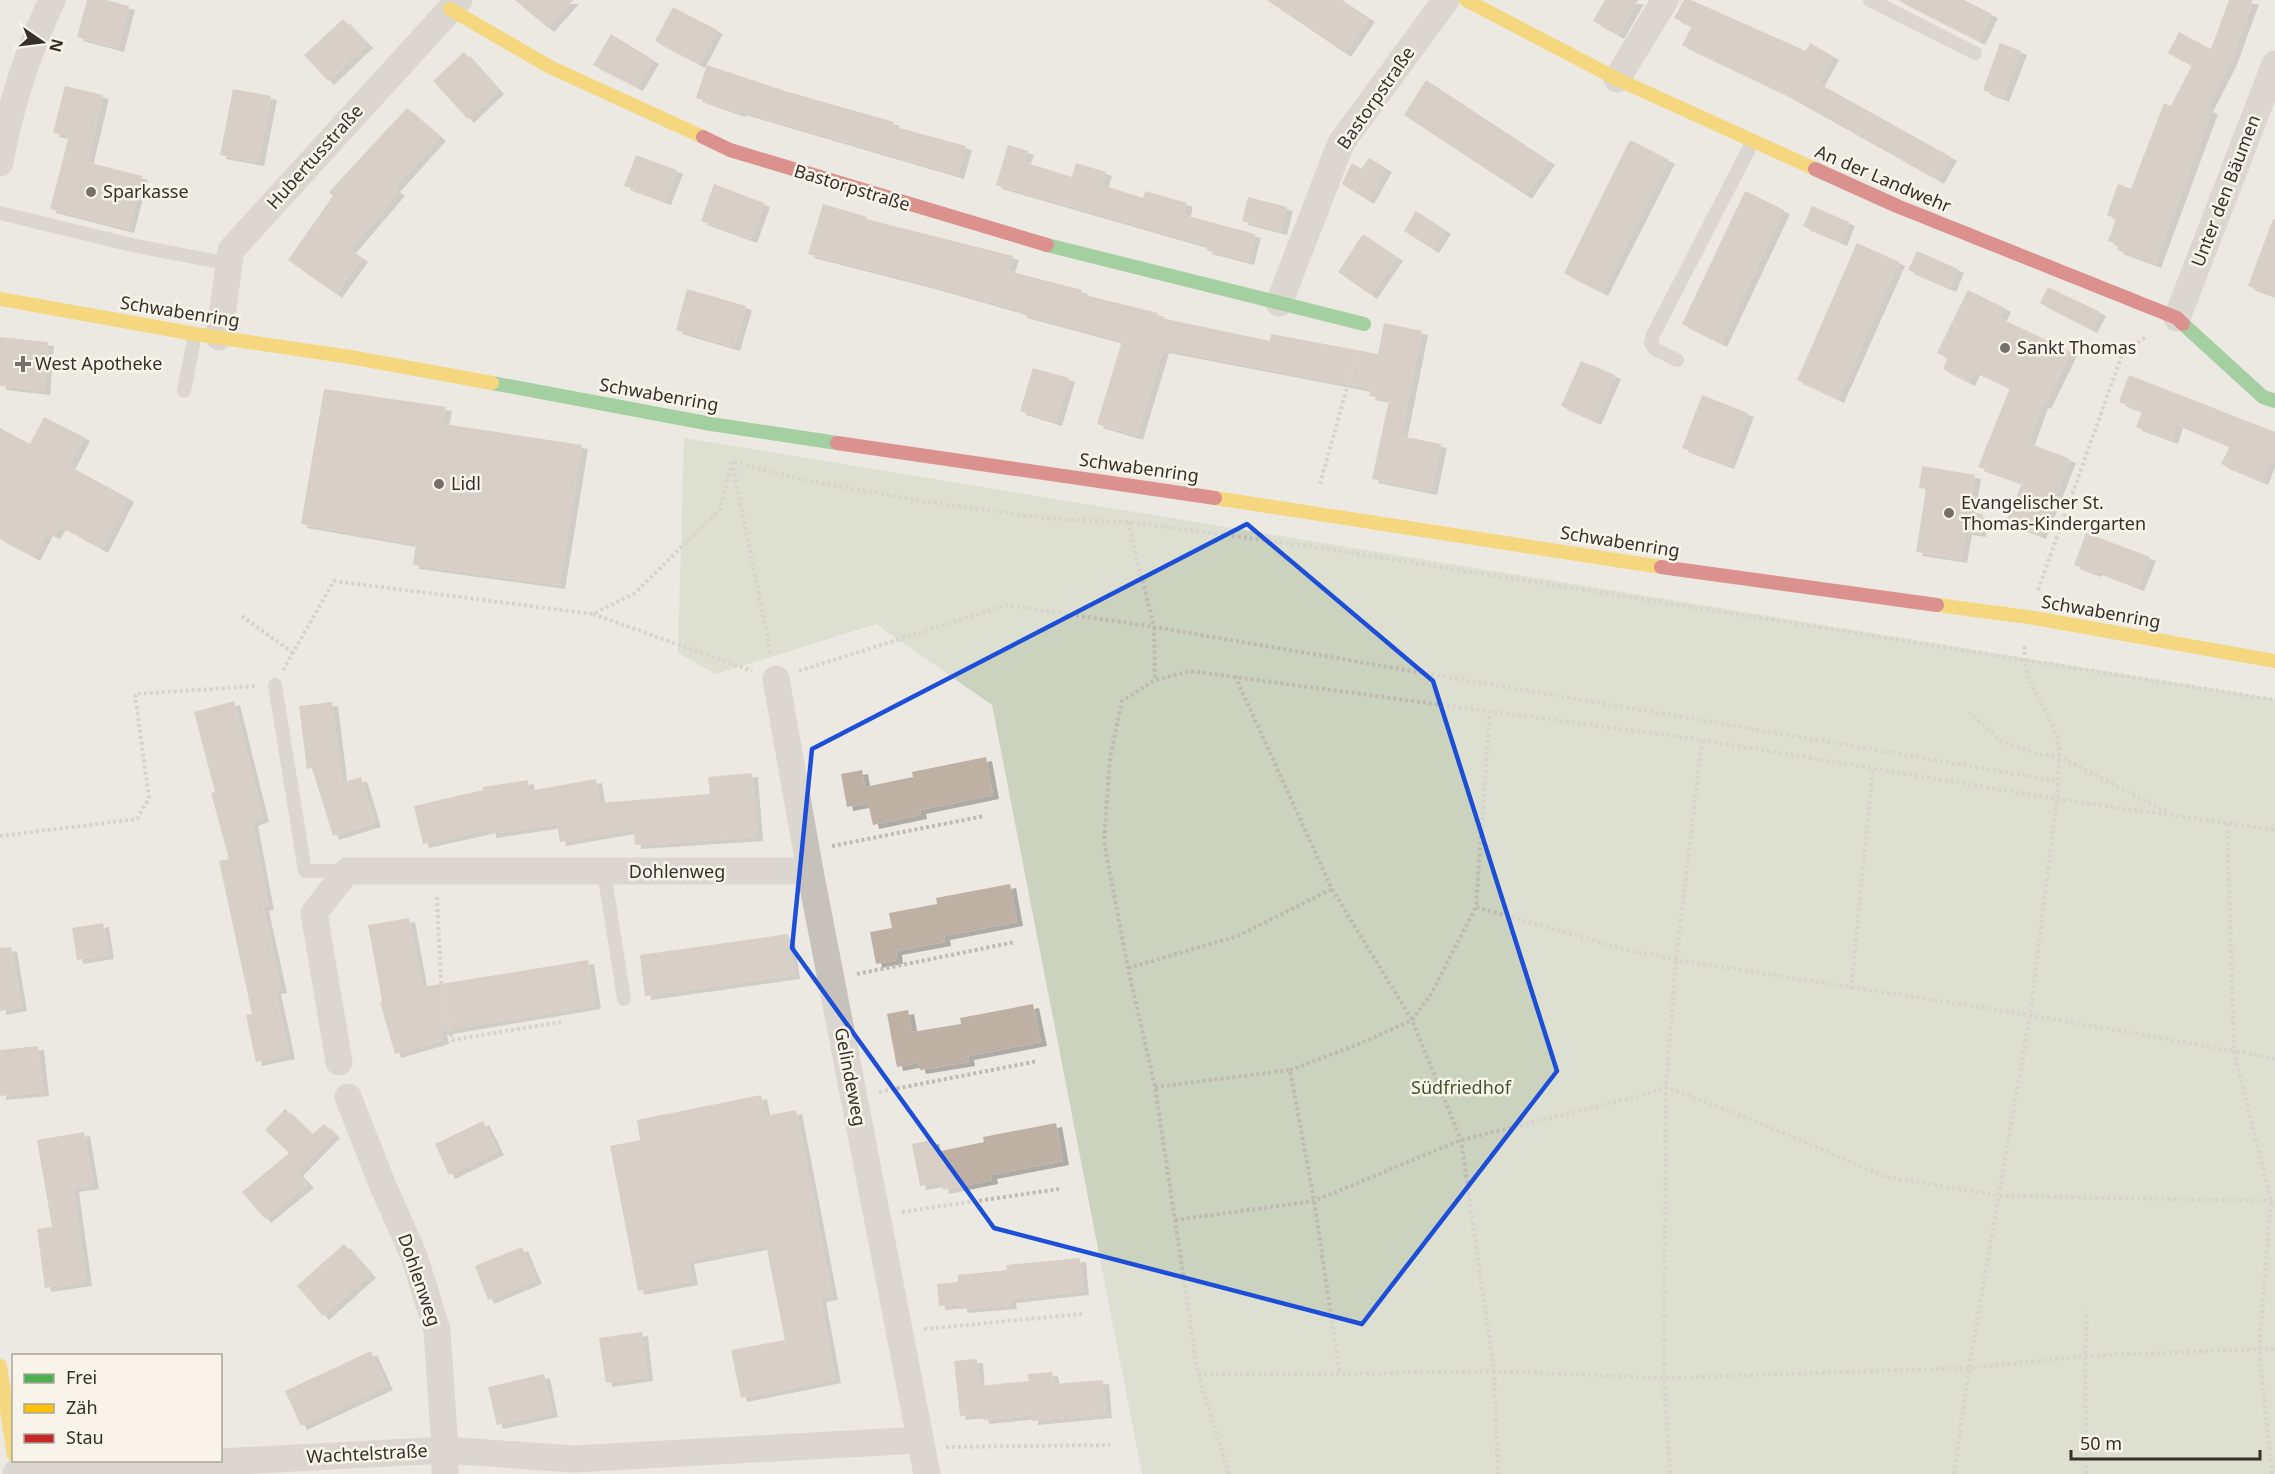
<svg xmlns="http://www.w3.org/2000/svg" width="2275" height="1474" viewBox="0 0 2275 1474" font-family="'Noto Sans',sans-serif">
	<defs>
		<filter id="shadow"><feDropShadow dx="6" dy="4" stdDeviation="0" flood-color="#0004"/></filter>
	</defs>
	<rect width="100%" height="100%" fill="#ece9e2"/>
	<!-- green -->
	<polygon fill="#cbd2bd" points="684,438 2275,699 2275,1474 1142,1474 992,705 876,624 716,674 678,653"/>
	<!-- building -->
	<g fill="#bfb0a4" filter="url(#shadow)">
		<polygon points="87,0 106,0 129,6 118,48 77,37"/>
		<polygon points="515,0 573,0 548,28"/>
		<polygon points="1267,0 1342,0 1369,18 1345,53"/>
		<polygon points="1605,0 1638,0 1618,35 1593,21"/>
		<polygon points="1684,0 1691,0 1806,51 1810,43 1833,56 1818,83 1951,157 1938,180 1779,91 1682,45 1692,26 1674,18"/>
		<polygon points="1898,0 1964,0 1992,14 1979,41"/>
		<polygon points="2229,0 2253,0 2231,61 2207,108 2212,110 2155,264 2117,250 2119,245 2108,241 2116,219 2107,215 2118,184 2131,189 2164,103 2171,106 2192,65 2168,53 2179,32 2211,49"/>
		<polygon points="673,7 717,30 699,64 655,41"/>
		<polygon points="343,19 367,44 328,81 304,55"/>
		<polygon points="611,34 653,60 637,87 593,65"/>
		<polygon points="2000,43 2021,51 2003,98 1983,90"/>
		<polygon points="464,52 498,90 468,119 433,81"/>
		<polygon points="707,65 785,91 894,122 892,126 966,146 958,175 740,111 739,113 696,98"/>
		<polygon points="1426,80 1549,161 1526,195 1404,115"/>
		<polygon points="65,86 103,95 87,162 142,176 128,229 50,209 69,136 53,133"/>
		<polygon points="233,89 271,96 258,162 220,155"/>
		<polygon points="407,108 440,137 394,188 399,192 350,249 362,258 336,294 288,260 333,196 329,192"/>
		<polygon points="1630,140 1669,160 1602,292 1564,273"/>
		<polygon points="1008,145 1028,151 1024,162 1072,177 1076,163 1106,172 1102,185 1143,198 1145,191 1187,203 1184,215 1255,234 1248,261 1206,250 1208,246 996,185"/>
		<polygon points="636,155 677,170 665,201 624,186"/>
		<polygon points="1369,158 1386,168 1368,200 1342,184 1352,163 1361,169"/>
		<polygon points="714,184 764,203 751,239 701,221"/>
		<polygon points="1745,191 1784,210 1721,343 1682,324"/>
		<polygon points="1248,197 1287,207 1281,231 1242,221"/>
		<polygon points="823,204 867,217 866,219 1013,256 1008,271 1082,290 1081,294 1158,313 1156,317 1270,341 1271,334 1378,354 1384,323 1422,331 1401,436 1441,444 1431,491 1372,479 1389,400 1369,396 1371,389 1163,349 1137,436 1097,424 1122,341 1021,314 1021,311 929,285 808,254"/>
		<polygon points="1812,206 1849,222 1841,242 1803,226"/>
		<polygon points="1416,211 1445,230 1433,249 1404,231"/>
		<polygon points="2273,219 2275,219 2275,296 2248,286"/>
		<polygon points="1363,234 1397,257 1371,295 1338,272"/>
		<polygon points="1857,243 1899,262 1838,399 1797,380"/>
		<polygon points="1917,251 1958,269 1950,288 1908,270"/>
		<polygon points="2048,287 2100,312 2091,329 2040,303"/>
		<polygon points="687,289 746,306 734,347 676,330"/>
		<polygon points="1968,290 2005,308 2000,318 2071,352 2045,405 2042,404 2028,443 2070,459 2040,535 2006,522 2022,483 1978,467 2010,388 1974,371 1969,382 1943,369 1948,358 1937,353"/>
		<polygon points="0,337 48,342 44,391 0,386"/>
		<polygon points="1581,361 1615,375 1595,421 1561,406"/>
		<polygon points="1033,368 1069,378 1056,422 1020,411"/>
		<polygon points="2129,375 2275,432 2275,463 2270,461 2262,481 2221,464 2230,446 2177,424 2172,440 2136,427 2142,411 2119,402"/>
		<polygon points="324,389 446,407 443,424 582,445 559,585 413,565 416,544 301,524"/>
		<polygon points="1702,395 1748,413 1728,465 1682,448"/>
		<polygon points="44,417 84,437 69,466 128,498 102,549 60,526 54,535 47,532 34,557 0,539 0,428 30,444"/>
		<polygon points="1922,466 1975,475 1969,512 1983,514 1980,533 1966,531 1961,559 1916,552 1926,489 1919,488"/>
		<polygon points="2086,533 2150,557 2138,587 2096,571 2095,573 2074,565"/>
		<polygon points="234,701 263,818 252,822 268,906 263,907 281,989 275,990 289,1055 256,1062 246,1015 252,1014 219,861 229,859 211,793 215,792 194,712"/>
		<polygon points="332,702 342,783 361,777 375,823 333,836 312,768 307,769 299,706"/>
		<polygon points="986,757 993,795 920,810 921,815 873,825 866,794 868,803 847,807 841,774 862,770 865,787 913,777 912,772"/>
		<polygon points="752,773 757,837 635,845 634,829 560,842 557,824 490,834 490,829 423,844 414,806 483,790 483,787 528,780 529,791 596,779 600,803 710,794 708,777"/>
		<polygon points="1010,884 1017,922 944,936 945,942 896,951 897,960 876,964 870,932 892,928 889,913 937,904 936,898"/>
		<polygon points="409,918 422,987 588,960 595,1005 441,1031 443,1040 395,1054 380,1002 382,1001 368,925"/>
		<polygon points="103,923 108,955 77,960 72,928"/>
		<polygon points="788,934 794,975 645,996 640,955"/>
		<polygon points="11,947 21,1007 0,1011 0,948"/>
		<polygon points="1033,1004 1041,1042 968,1056 969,1062 920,1070 918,1063 897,1067 887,1014 908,1010 912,1032 961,1024 960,1018"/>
		<polygon points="38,1046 43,1092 0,1096 0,1050"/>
		<polygon points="761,1095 765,1116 796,1110 832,1296 820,1298 835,1379 741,1398 731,1350 785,1340 766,1245 688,1260 692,1281 638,1291 610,1146 640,1140 637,1120"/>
		<polygon points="285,1109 312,1135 324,1124 334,1134 297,1172 308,1184 265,1219 242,1192 289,1153 265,1130"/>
		<polygon points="483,1121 498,1151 449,1175 435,1144"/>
		<polygon points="1056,1123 1063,1161 991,1175 992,1180 943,1190 942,1182 920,1186 912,1144 933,1140 936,1152 984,1142 983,1137"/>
		<polygon points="84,1132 93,1185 73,1188 86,1282 45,1288 37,1229 52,1227 37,1140"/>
		<polygon points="344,1244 370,1274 323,1316 297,1286"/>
		<polygon points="522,1247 536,1280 488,1300 475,1266"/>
		<polygon points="1080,1258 1083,1291 1010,1299 1011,1305 961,1309 961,1304 939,1306 937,1284 958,1282 958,1275 1007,1270 1006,1265"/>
		<polygon points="642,1332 647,1377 606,1383 599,1338"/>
		<polygon points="371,1351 387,1386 301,1426 285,1391"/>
		<polygon points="977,1359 979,1386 1029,1381 1028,1374 1052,1372 1054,1384 1103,1380 1106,1414 1032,1421 1032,1415 983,1420 982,1414 960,1416 954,1361"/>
		<polygon points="544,1374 552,1413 497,1425 488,1387"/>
	</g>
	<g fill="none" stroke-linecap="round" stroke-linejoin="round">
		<!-- path -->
		<g stroke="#bfbab3" stroke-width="4" stroke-dasharray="3 3" stroke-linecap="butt">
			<polyline points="732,462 771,655"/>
			<polyline points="1320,484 1357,352"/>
			<polyline points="1128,522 1154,627 1155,680"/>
			<polyline points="2038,590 2123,352 2146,337"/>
			<polyline points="593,614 752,671"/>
			<polyline points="242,616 293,653"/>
			<polyline points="283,670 334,581 593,614 635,593 720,509 732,461 804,480 922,501 1051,519 1128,522 1308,546 2275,700"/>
			<polyline points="799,671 1007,605 1154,627 2058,781"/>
			<polyline points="1235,676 1332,889 1412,1020 1461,1140 1494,1371 1498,1474"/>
			<polyline points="1490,710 1476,907 1620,948 1676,960 2030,1015 2234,1051 2227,822"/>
			<polyline points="1969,712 2001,741 2038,754 2060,757 2169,813"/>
			<polyline points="1702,740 2057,799 2275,830"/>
			<polyline points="0,836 137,819 149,798 135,694 258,686"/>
			<polyline points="832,846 984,816"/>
			<polyline points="437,897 441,981 452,1040 561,1022"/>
			<polyline points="1128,968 1238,936 1332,889"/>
			<polyline points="857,974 1015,942"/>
			<polyline points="1851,989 1873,768"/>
			<polyline points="1290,1070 1359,1044 1412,1020 1431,994 1476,907"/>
			<polyline points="1155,1087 1290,1070 1314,1201 1340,1374"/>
			<polyline points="879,1092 1038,1061"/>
			<polyline points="902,1212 1059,1189"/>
			<polyline points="1175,1220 1314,1201 1461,1140 1636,1097 1666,1087 1753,1120 1883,1176 2000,1196 2275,1201"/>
			<polyline points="924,1329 1082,1314"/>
			<polyline points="1198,1374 1340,1374 1494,1371 1664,1378 1969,1368 2085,1356 2259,1349 2271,1201 2234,1051 2275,1059"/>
			<polyline points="946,1447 1110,1445"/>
			<polyline points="1229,1474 1198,1374 1155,1087 1128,968 1104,842 1110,758 1122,701 1155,680 1190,671 1702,740 1676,960 1666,1087 1664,1378 1670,1474"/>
			<path d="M1954,1474L1969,1368L2030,1015L2058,789C2057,772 2062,755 2057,738C2047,704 2020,681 2025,644"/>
			<polyline points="2086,1474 2085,1356 2087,1311"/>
			<polyline points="2272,1474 2259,1349 2275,1349"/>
		</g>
		<!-- lane -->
		<g stroke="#c6c1bb" stroke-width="14">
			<polyline points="1870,0 1975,53"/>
			<polyline points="0,213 132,245 229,264"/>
			<polyline points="1677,360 1655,349 1651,343 1653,335 1753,141"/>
			<polyline points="184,391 195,334"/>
			<polyline points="275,685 305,871 347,871"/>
			<polyline points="604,872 624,999"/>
		</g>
		<!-- street -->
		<g stroke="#c6c1bb" stroke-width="27">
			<polyline points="1617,79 1665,0"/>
			<path d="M0,163C10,104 27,54 52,0"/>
			<polyline points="1279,303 1341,143 1446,0"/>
			<polyline points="2177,318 2275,64"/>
			<polyline points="219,337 231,250 459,0"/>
			<polyline points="776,679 810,871 927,1474"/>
			<polyline points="339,1062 314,913 347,871 810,871"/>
			<polyline points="348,1097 383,1186 414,1256 437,1330 445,1450 445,1474"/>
			<polyline points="16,1473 445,1450 574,1459 920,1440"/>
		</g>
		<!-- fast -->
		<g stroke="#4caf50" stroke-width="14">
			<polyline points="1047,245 1364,324"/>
			<polyline points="2183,324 2263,397 2275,401"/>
			<polyline points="492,383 711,424 837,443"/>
		</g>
		<!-- slow -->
		<g stroke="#ffc107" stroke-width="14">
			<polyline points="1466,0 1617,79 1815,169"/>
			<polyline points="450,9 550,67 703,137"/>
			<polyline points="0,299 195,334 350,357 492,383"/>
			<polyline points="1215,498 1661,567"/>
			<polyline points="1937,605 2028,617 2275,661"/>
			<polyline points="0,1366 14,1455"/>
		</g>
		<!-- jam -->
		<g stroke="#c62828" stroke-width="14">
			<polyline points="703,137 730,150 1047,245"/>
			<polyline points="1815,169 1897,206 2177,318 2183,324"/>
			<polyline points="837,443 1215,498"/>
			<polyline points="1661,567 1937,605"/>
		</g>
	</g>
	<!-- marked area -->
	<path d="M0 0H2275V1474H0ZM1247,524L1433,681L1557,1071L1362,1324L994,1228L792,948L812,749Z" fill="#ece9e2" fill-opacity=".55" fill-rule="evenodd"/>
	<path fill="none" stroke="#1d4ed8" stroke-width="4.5" stroke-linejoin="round" d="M1247,524L1433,681L1557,1071L1362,1324L994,1228L792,948L812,749Z"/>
	<!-- markers -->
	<g fill="#76706a" stroke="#f9f4ea" stroke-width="2">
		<circle cx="91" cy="192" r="6"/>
		<circle cx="2005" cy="348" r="6"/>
		<path d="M20 355h6v6h6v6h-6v6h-6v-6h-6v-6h6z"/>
		<circle cx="439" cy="484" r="6"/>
		<circle cx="1949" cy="513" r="6"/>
	</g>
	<g text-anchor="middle" stroke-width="5" stroke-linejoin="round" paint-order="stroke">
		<!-- street labels -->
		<g font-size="18" fill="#372f29" stroke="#f9f4ea">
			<text transform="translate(1376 98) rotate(-55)" y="6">Bastorpstraße</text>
			<text transform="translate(315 157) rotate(-48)" y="6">Hubertusstraße</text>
			<text transform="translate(1883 179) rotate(23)" y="6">An der Landwehr</text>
			<text transform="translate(852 188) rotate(17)" y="6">Bastorpstraße</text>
			<text transform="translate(2226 191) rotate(-69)" y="6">Unter den Bäumen</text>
			<text transform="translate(180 312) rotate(9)" y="6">Schwabenring</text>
			<text transform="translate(659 395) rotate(10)" y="6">Schwabenring</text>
			<text transform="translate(1139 468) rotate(8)" y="6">Schwabenring</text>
			<text transform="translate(1620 542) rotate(9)" y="6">Schwabenring</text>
			<text transform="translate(2101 612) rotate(10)" y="6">Schwabenring</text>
			<text x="677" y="878">Dohlenweg</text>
			<text transform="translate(850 1077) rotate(79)" y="6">Gelindeweg</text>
			<text transform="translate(419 1280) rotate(71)" y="6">Dohlenweg</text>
			<text transform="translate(367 1454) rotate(-3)" y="6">Wachtelstraße</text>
		</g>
		<!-- poi labels -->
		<g font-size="18" fill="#372f29" stroke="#f9f4ea" text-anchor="start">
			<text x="103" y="198">Sparkasse</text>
			<text x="2017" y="354">Sankt Thomas</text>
			<text x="35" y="370">West Apotheke</text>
			<text x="451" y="490">Lidl</text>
			<text x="1961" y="509">Evangelischer St.<tspan x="1961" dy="21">Thomas-Kindergarten</tspan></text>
		</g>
		<!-- park labels -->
		<g font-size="18" fill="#41542e" stroke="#f9f4ea">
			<text x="1461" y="1094">Südfriedhof</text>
		</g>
	</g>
	<!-- legend -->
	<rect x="12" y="1354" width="210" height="108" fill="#f9f4ea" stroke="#aba59d" stroke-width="1.5"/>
	<rect x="24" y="1374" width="30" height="9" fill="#4caf50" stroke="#aba59d" stroke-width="1.5"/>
	<text x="66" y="1384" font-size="18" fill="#372f29">Frei</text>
	<rect x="24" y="1404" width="30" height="9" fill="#ffc107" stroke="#aba59d" stroke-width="1.5"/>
	<text x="66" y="1414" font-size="18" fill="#372f29">Zäh</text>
	<rect x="24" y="1434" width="30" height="9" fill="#c62828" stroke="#aba59d" stroke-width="1.5"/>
	<text x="66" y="1444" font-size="18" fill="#372f29">Stau</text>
	<!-- north arrow -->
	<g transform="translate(42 42) rotate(104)" stroke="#f9f4ea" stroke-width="4.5" paint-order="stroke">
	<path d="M0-4.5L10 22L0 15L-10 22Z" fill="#372f29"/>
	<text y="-9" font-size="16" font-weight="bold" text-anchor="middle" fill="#372f29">N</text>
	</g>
	<!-- scale -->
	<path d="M2071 1450v9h189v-9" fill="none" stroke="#372f29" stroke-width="3"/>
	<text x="2080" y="1450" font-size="18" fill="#372f29" stroke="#f9f4ea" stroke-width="4.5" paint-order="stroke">50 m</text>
</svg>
